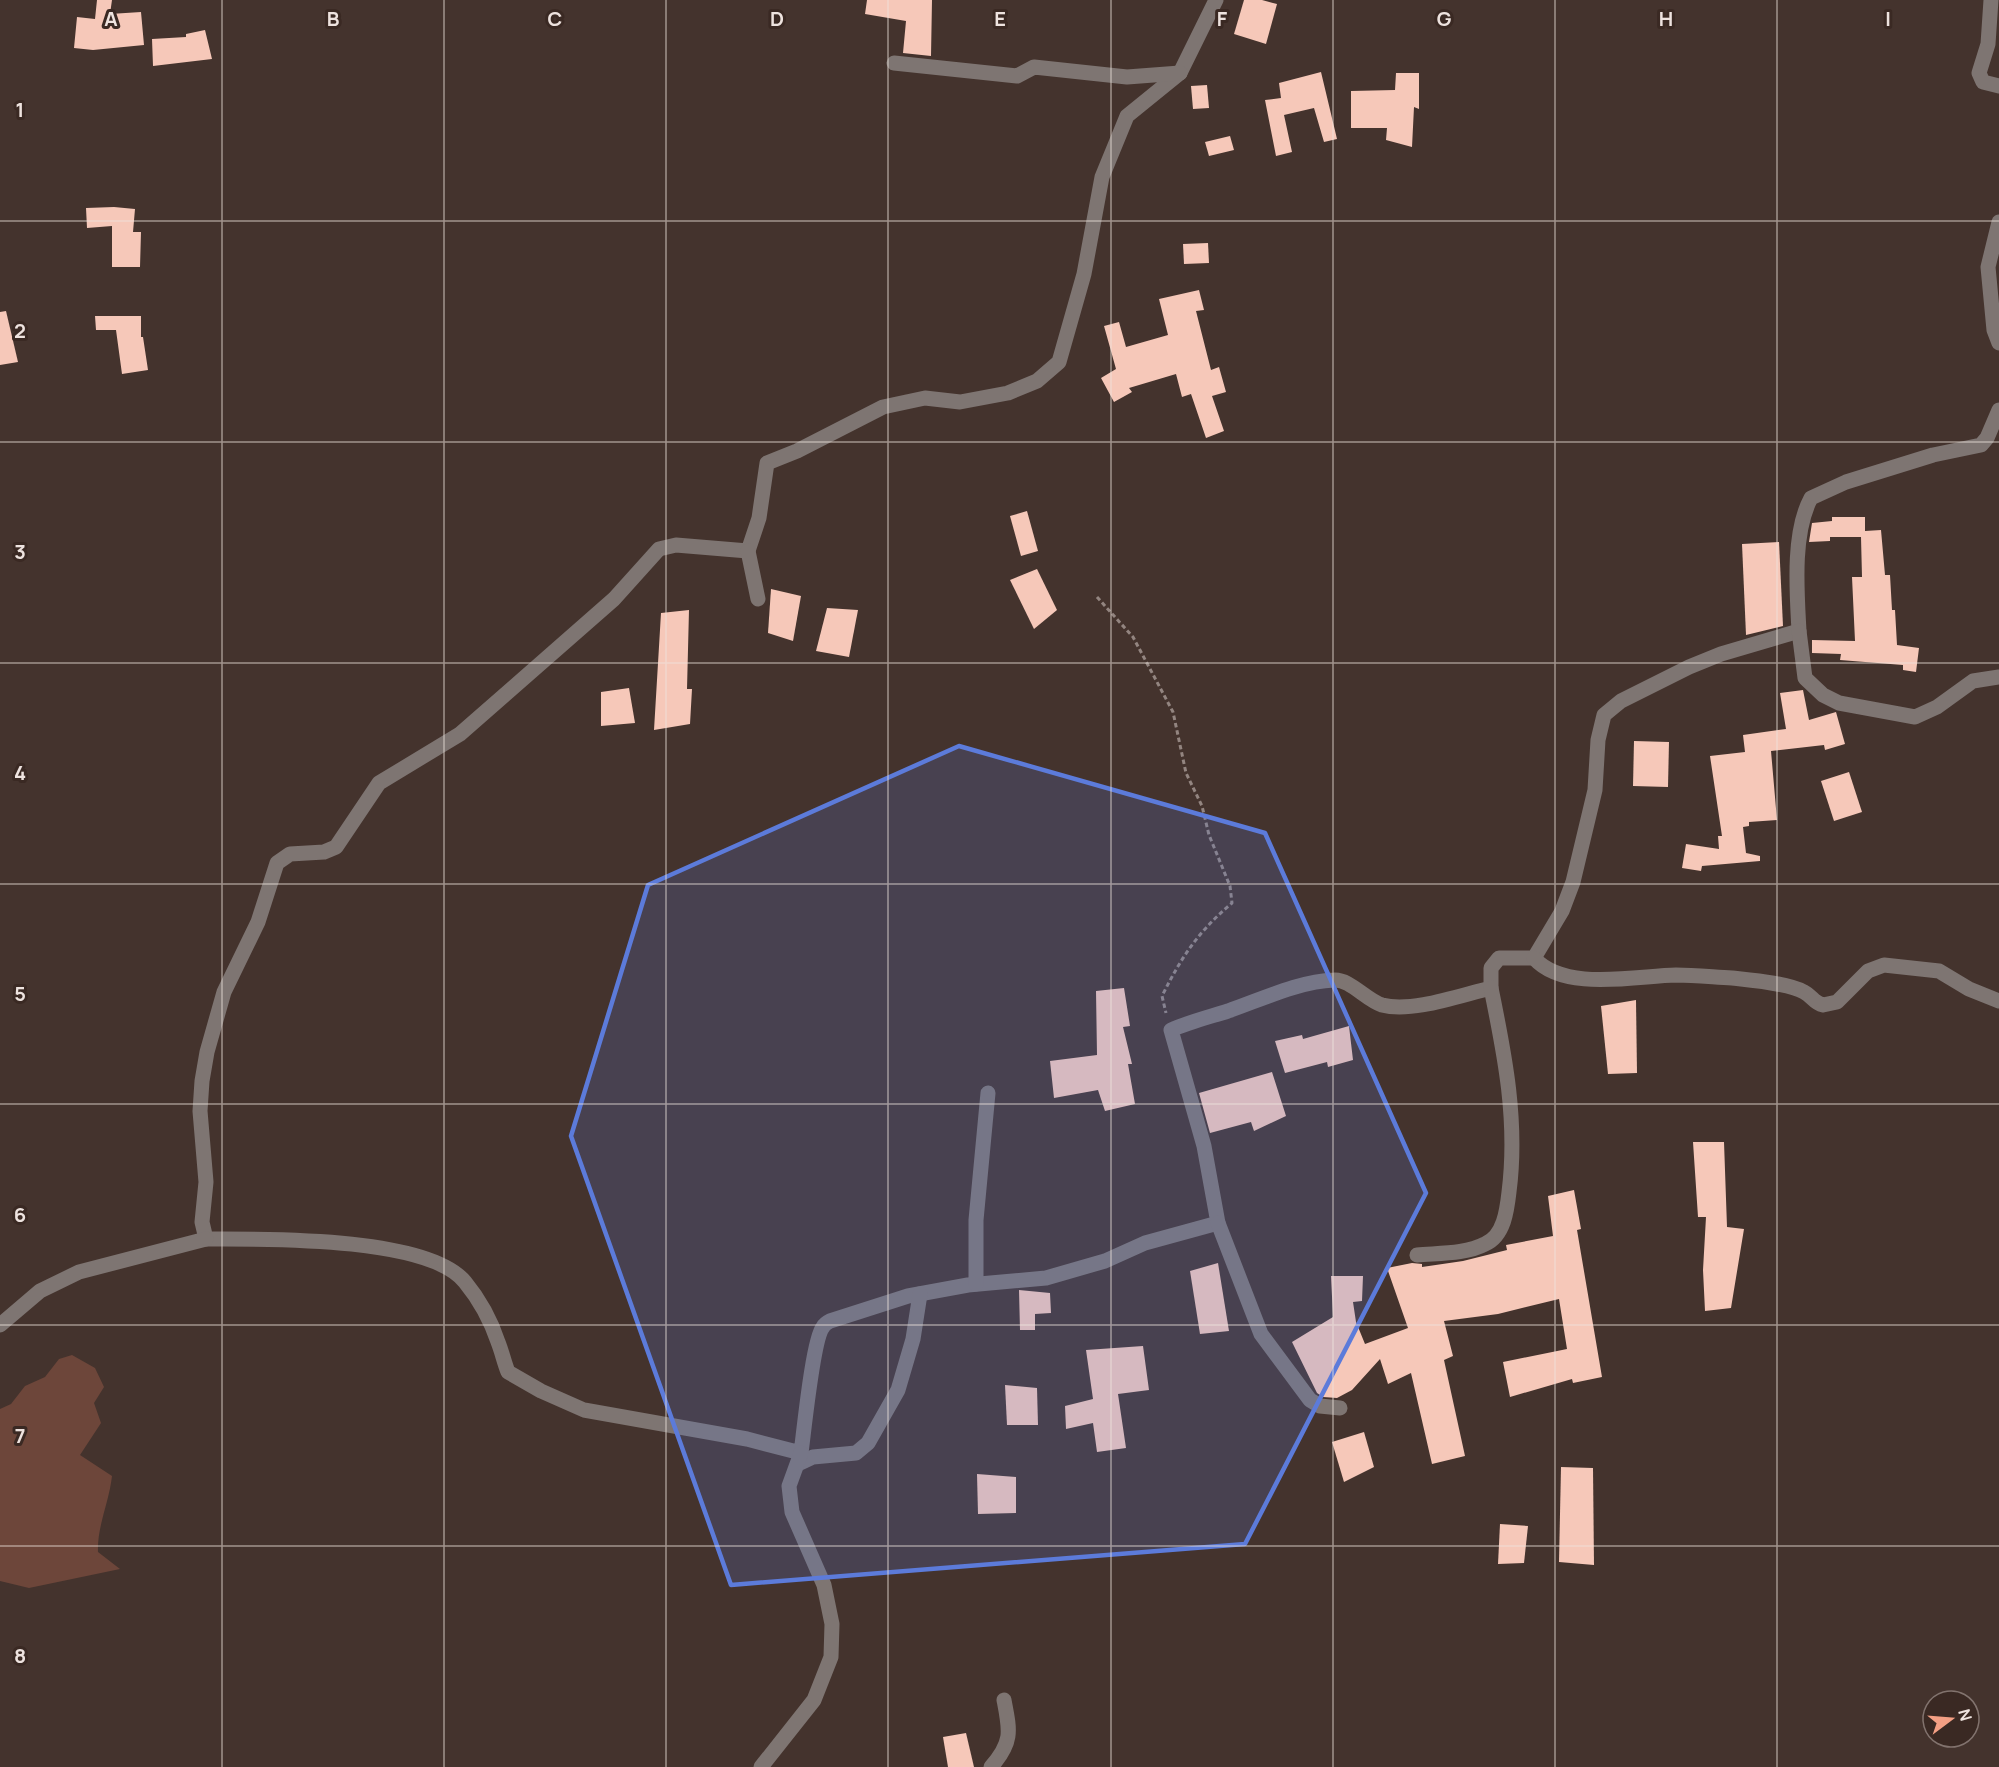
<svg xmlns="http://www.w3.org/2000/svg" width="1999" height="1767" viewBox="0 0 1999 1767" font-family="Manrope,sans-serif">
	<rect width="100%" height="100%" fill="#44332d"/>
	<!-- green -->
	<path fill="#6d463a" d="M72,1355L95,1368L104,1387L94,1403L101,1423L80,1455L112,1476C109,1503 97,1526 98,1552L120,1569L29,1588L0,1581V1409L11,1404L25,1386L45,1377L59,1359Z"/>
	<!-- building -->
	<g fill="#f6c8b9">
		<polygon points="97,0 112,0 110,14 141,12 144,45 93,50 74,48 77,17 95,19"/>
		<polygon points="867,0 932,0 931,56 903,53 906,21 865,14"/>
		<polygon points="1244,0 1262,0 1277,4 1266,44 1234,34"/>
		<polygon points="205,30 212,59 153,66 152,39 186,37 186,34"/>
		<polygon points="1321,72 1337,139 1324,142 1314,108 1284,115 1292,152 1276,156 1265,100 1281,98 1279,83"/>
		<polygon points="1396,73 1419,73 1419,109 1414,107 1412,147 1386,140 1387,128 1351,128 1351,91 1395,90"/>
		<polygon points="1207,85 1209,108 1193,109 1191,86"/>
		<polygon points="1230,136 1234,150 1209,156 1205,142"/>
		<polygon points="114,207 135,209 133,232 141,232 140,267 112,267 112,226 87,228 86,208"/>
		<polygon points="1208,243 1209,263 1184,264 1183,244"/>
		<polygon points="1199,290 1204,310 1196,311 1211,370 1219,367 1226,392 1212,396 1224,431 1206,438 1191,394 1182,397 1176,374 1129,388 1132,392 1114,402 1101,378 1116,369 1104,326 1119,322 1126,347 1168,335 1159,299"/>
		<polygon points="6,311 18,362 0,365 0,312"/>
		<polygon points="95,316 141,316 141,337 143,337 148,370 122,374 116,330 96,330"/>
		<polygon points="1027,511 1038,551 1021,556 1010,516"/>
		<polygon points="1832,517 1865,517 1865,531 1881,530 1885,575 1890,575 1892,610 1895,610 1897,645 1919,648 1916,672 1903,670 1903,665 1840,660 1841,654 1812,653 1812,640 1855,641 1852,577 1862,577 1861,537 1830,537 1830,541 1809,542 1812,523 1832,521"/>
		<polygon points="1779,542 1783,626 1746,635 1742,544"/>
		<polygon points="1037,569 1057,610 1034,629 1010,580"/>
		<polygon points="771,589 801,596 793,641 768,633"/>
		<polygon points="827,608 858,610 849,657 816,651"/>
		<polygon points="689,610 687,689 692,689 690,724 654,730 661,613"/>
		<polygon points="629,688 635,723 601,726 601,692"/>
		<polygon points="1803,690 1809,720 1836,712 1845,744 1825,750 1824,745 1771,751 1777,820 1749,822 1749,826 1743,827 1746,853 1760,856 1760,861 1702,866 1701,871 1682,868 1686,844 1719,849 1718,836 1722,836 1710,756 1745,752 1743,735 1786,729 1780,693"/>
		<polygon points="1634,741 1669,742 1668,787 1633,786"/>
		<polygon points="1849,772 1862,812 1834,821 1821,781"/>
		<polygon points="1124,988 1130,1026 1123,1027 1132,1064 1128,1064 1135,1104 1105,1111 1098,1090 1054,1098 1050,1061 1097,1055 1096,991"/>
		<polygon points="1636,1000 1637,1073 1608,1074 1601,1006"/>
		<polygon points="1349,1026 1353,1060 1328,1067 1327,1062 1285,1073 1275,1041 1302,1035 1303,1039"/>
		<polygon points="1272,1072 1286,1116 1254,1131 1251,1122 1210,1133 1199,1093"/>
		<polygon points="1693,1142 1724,1142 1727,1227 1744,1229 1731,1308 1705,1311 1703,1270 1706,1217 1698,1217"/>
		<polygon points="1574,1190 1581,1229 1577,1230 1602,1377 1573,1383 1572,1379 1510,1397 1503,1362 1567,1349 1559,1299 1498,1314 1444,1321 1453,1356 1444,1360 1465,1456 1432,1464 1411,1373 1388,1384 1380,1359 1352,1390 1337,1398 1323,1397 1317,1393 1292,1342 1333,1317 1331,1276 1363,1276 1362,1301 1353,1302 1356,1322 1365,1344 1408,1328 1387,1268 1412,1263 1422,1264 1422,1267 1463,1261 1507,1250 1506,1245 1553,1236 1548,1196"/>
		<polygon points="1218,1263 1229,1331 1200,1334 1190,1271"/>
		<polygon points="1019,1290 1050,1293 1051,1313 1035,1314 1035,1330 1020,1330"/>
		<polygon points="1143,1346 1149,1390 1118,1394 1126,1448 1097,1452 1093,1423 1066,1429 1065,1406 1093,1399 1086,1350"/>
		<polygon points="1005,1385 1037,1388 1038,1425 1007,1425"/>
		<polygon points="1364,1432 1374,1467 1344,1482 1332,1442"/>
		<polygon points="1561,1467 1593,1468 1594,1565 1559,1562"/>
		<polygon points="977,1474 1016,1477 1016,1513 978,1514"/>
		<polygon points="1500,1524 1528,1526 1524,1563 1498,1564"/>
		<polygon points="966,1733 974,1767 948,1767 943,1737"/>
	</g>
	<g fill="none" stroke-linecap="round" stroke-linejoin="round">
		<!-- path -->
		<path stroke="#938580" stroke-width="3" stroke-dasharray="4.5 3" stroke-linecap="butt" d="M1097,597L1133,637L1173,712L1186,773L1202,806L1209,835L1230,886L1232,903C1198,932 1182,956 1162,996L1166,1013"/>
		<!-- minor -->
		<g stroke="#7e7572" stroke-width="15">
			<path d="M1216,0L1180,73L1127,116L1102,177L1084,274L1059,362L1037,381L1008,393L960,402L925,398L883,407L797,451L767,463L759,518L748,551L676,545L659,549L614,599L460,734L379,783L336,847L324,852L290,854L277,863L258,922L224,992L207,1052L202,1081L200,1111L206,1182L202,1222L206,1239C264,1239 428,1236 465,1282C479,1299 491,1321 498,1342C502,1352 504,1362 508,1372L541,1391L584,1410L747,1439L801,1453C804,1431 813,1339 823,1327C824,1325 828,1322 830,1321L908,1296L968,1285L1046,1278L1105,1261L1145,1243L1218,1223L1204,1146L1171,1030C1189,1022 1209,1017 1228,1011C1260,1000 1300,981 1334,980C1350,979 1366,1000 1382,1005C1412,1013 1461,995 1491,988V968L1499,958H1534L1562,911L1573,882L1595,790L1598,740L1604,715L1621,701L1689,667L1721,654L1799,631C1797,593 1792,533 1811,498L1846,482L1933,455L1981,445L1987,438L1999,410"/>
			<polyline points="1991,0 1988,44 1979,73 1983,82 1999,86"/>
			<polyline points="894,63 1017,76 1034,67 1127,77 1180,73"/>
			<polyline points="1999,222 1988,267 1994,330 1999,343"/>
			<polyline points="748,551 758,599"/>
			<polyline points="1799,631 1805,678 1823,695 1839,703 1915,717 1937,707 1973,681 1999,677"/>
			<path d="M1534,958C1564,992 1635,976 1676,975C1694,975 1713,977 1732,978C1750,980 1788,983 1804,992C1812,996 1814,1003 1823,1005L1837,1002L1868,971L1884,965L1939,971L1969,989L1999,1001"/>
			<polyline points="1218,1223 1261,1334 1310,1400 1320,1406 1340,1408"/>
			<path d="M1417,1255C1439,1253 1466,1254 1485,1244C1504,1236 1507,1210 1509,1192C1518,1122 1505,1056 1491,988"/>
			<polyline points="976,1284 976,1220 988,1093"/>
			<polyline points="0,1325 40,1291 79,1272 206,1239"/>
			<polyline points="798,1464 813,1457 856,1453 868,1443 898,1390 913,1339 920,1294"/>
			<polyline points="761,1767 814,1700 831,1657 832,1624 824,1585 792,1512 789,1486 801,1453"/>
			<path d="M991,1767C1013,1742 1010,1731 1004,1700"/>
		</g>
	</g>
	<!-- marked area -->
	<path fill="#5c7bda" fill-opacity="0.2" stroke="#5c7bda" stroke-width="4.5" stroke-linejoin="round" d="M959,746L1265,833L1426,1193L1245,1544L731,1585L571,1136L648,885Z"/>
	<!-- grid -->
	<path fill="none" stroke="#eee3df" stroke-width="1.5" stroke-opacity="0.55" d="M222,0V1767M444,0V1767M666,0V1767M888,0V1767M1111,0V1767M1333,0V1767M1555,0V1767M1777,0V1767M0,221H1999M0,442H1999M0,663H1999M0,884H1999M0,1104H1999M0,1325H1999M0,1546H1999"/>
	<g font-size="20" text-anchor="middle" font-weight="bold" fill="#eee3df" stroke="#3a2923" stroke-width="6" stroke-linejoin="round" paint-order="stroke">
		<text x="111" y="26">A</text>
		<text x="333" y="26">B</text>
		<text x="555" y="26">C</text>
		<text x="777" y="26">D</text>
		<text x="1000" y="26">E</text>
		<text x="1222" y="26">F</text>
		<text x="1444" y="26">G</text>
		<text x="1666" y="26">H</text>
		<text x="1888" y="26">I</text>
		<text x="20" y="117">1</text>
		<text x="20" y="338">2</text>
		<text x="20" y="559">3</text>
		<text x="20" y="780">4</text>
		<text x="20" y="1001">5</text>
		<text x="20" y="1222">6</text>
		<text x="20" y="1443">7</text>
		<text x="20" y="1663">8</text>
	</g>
	<!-- north arrow -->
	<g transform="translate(1951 1719) rotate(74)"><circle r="28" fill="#3a2923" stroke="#82736e" stroke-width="1.5"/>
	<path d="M0-4.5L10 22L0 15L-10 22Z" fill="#f39f84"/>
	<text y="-9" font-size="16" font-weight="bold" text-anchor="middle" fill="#eee3df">N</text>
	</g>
</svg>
